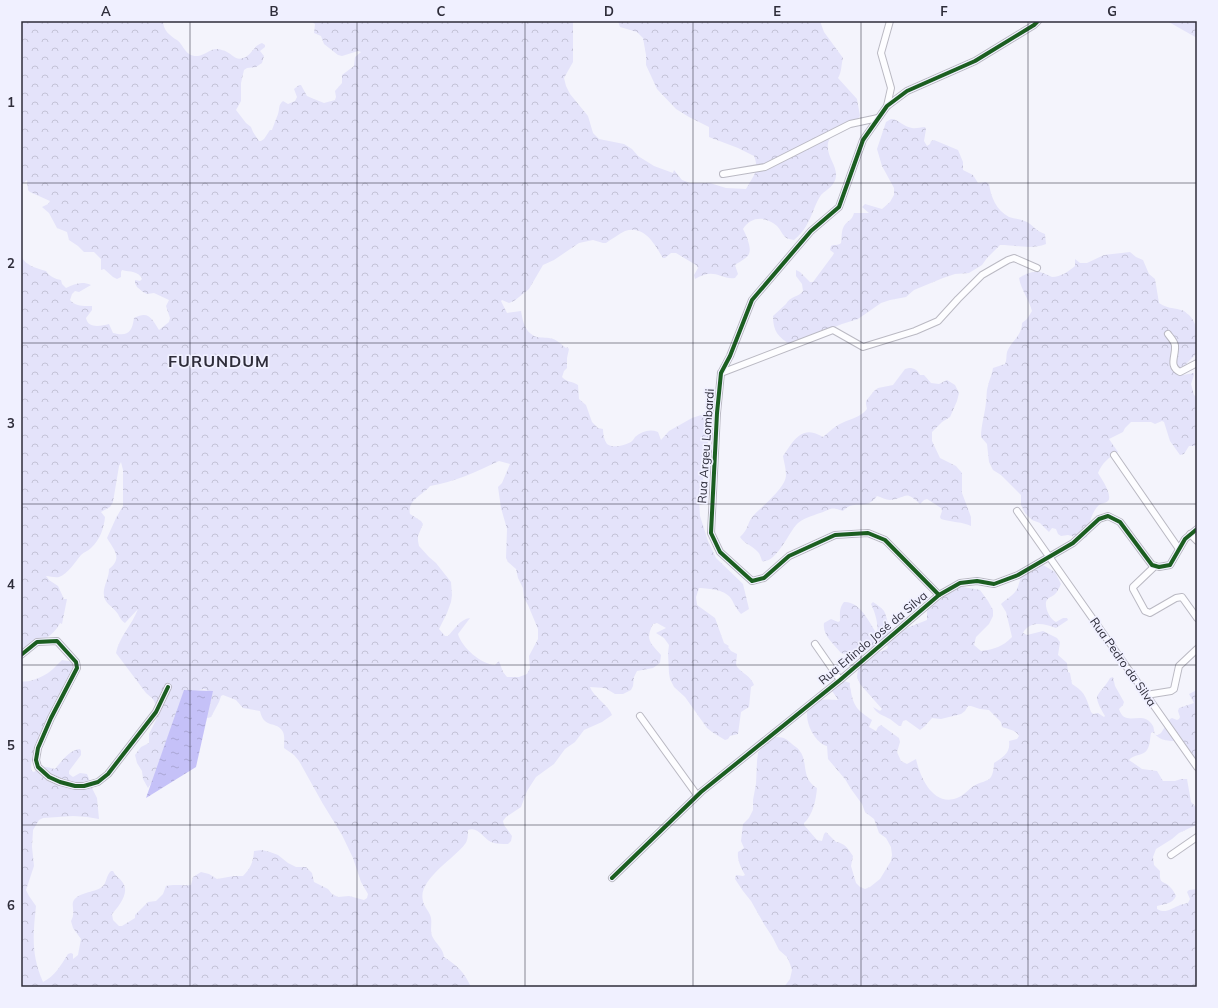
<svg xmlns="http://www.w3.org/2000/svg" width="1218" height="1008" viewBox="0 0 1218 1008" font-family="Mulish,sans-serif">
	<defs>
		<pattern id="forest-crowns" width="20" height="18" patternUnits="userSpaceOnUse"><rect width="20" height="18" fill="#e4e3fa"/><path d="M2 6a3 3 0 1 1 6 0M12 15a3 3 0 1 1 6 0" fill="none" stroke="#c4c3d7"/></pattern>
		<pattern id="water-ripples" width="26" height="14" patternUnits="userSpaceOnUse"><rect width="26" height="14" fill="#c5c1f8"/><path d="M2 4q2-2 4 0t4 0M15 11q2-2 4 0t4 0" fill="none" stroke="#aaa6d5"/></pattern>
	</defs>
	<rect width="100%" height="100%" fill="#f4f4fc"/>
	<!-- forest -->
	<g fill="url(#forest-crowns)" fill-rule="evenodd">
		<path d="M21,21H163C163,30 170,36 177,40C184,45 185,57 198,56C205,55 211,48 218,49C221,50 224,50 227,52C233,55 236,61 243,58C251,56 254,45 262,43L265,45V47L260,51L264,56L262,63L256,67L247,68L244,70L241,83V101L236,110L246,123L251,127L253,132L259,141H261L264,139L270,130H272C273,127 277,117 278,114C280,108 278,105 283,101L288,104L295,101L297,97L294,89L299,85H301L307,96L314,99L324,103L335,100L336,97L335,91L342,83V75L354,66L355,57L361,52L358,51L342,56L338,55L324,44L321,36L314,33L315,24L311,21H573V62L564,78L566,86L570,94L588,116L593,133L599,139L624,144L632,149L638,156L654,166L673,173L674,170L682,180L690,183H710L726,188L746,189C753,176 760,171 754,156L738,148L709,137V127L689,117L676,109L657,89L646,65V55L643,38L637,32L620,27L618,21H820L824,32L843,58C841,65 842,71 838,78L857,99L860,116C858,118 857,121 854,123C846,130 831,132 828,143C826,156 837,165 836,176C835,186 827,189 821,195C818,199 816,204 814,209C809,221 805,231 794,240C791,239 787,239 785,237C782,234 780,229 777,226C766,216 751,216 743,229C745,233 747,237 748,241C753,256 747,257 735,265L738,274L735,278C729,279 726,277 721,276C711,272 704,274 695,279L694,275L698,268L696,265L676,253H671L665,258H663C654,244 645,225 625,231C619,234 612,239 606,243H603L593,240L579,243L554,260L543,265L529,289L514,301L509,303L502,300L501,301L507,313L521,311C523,322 525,333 537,337C542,338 548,337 553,339C557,340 562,345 566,348L567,347L569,349L567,358V368L564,371L562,377C566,382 572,381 578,385L579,399L586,405L592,422L598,428L603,429C603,434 604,440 607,444C613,449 625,445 631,442C633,440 634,439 635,437C642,431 650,429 658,432L661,440L669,431L692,418L701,415L708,417L710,420L711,425L709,439L704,455L703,484L699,499L700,516L708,541L716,558L743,584L749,609L741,614C736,608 735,606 732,600C726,589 710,589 699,588L696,597L697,605L715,618L724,643L729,646L728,647L731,651L737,654C737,657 736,661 736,664C737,671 751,675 754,685L751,687L749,707L741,712L738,734L730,736L728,739L725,740L712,732L707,728L685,697L674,687L670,679L669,673L668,653L669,645L664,638L656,633L666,628L657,623L653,624C645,640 650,642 661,655L660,663L653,668L637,671L634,677L633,686L631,690L623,694H615L605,688L590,687C593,696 609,706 612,715L602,722L584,730L575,742L565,749L554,764L536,777L527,791L521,807L506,817L503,821L504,825L512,836L511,841L508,844C502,844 496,844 491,842C483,838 478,826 468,830C468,834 468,841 465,844C454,859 417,880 423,901C424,907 430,912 431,918C432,924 430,930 432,936C436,944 443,948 444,957C458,966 464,972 471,987H21V681C29,684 47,675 53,669C56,666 59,663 62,660L75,662L80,666C79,674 71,680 67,687C57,701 26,755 32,771L34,772C41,764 46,767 55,769C62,761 69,750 80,749L81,751V755L69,771V774L73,777L80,773L87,774L89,779L87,788H92L97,798L99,819L87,817L73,816L43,818L39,820L33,830L32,847L34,866L26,890L29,896L36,906C33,934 31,955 43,982C55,976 61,965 68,954L71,953L73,954V959L78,955L81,939L73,928L71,921C72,919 73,917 73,915C74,911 72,906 73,902C77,892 94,893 102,887C107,883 106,875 111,871H113C116,877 120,878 123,883C130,893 118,907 112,914L113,920L119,926H122L135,918V915L148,902L156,901L163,894L166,886C175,884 182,886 191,885L193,877L201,872L209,874L217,879L234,876H243C251,868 253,862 254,851L262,850L270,852L278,855L288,863L296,867H306L312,873L314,882L328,889L332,894L338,897L349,896L364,900L367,898L368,894L361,882L353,858L342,835L323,804L299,761L294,755L284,748C284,743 285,736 283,732C277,720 264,730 260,711L243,708L236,700L223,695L221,696L219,702L211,717L208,718L204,717L209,694L207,690L204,689L194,691L152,782L148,788L143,779L142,771L137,763L135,755L141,747L149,743V734L157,718V708L153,699L146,693L116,653C119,637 132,625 138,609L125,623C121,620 120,618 118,614C112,605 102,603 104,590C105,583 109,577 109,569C123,558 114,550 107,538L116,518L123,506V470L121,462L119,466L113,502L110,507L101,512L105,517C104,528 100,540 91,548C88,551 84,552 81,555C75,562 68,574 59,577C55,578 50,576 46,576L49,580L58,586L64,599H67L62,624L60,623C53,638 35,644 21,652V256C26,266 36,268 46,271C49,276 55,279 61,280L62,284L66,288C75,284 81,281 91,285L79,292L75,291L72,294L70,300C76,307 84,306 92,306V310L86,318C88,329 101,326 109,324L113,333C128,337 132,332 134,318C149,310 152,319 159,330L169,322L170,318L166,306L169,300L154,293L147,294L143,292L137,287L135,283V280L140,281L142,279C139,271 130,272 122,270L121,272V277L117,279L113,277L104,269L101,270V259L94,252H84L78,246L69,240L67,232L57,228L49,213L42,207L48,204L50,201L30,192L28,190L27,180L22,184L21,186ZM499,461L510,464L502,483L498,487L501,508L507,529L506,558L508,562L516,569L518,578L523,588L524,598L528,605L538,629V639L529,656L530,668L527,674L519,677H507L503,672L499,661L495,665C481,664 462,648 458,634L470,618C460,619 454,630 448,636H445L439,629L447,613L451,602L452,595L451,582L436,563L429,557L419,546L418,541V536L423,524L421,521L410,514C407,500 423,495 430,486C454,482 476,472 499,461Z"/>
		<polygon points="1167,21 1197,21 1197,38"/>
		<path d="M891,119C898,119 904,127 912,128C916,129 920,127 925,127L926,129L924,141L927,146L930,144L931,141L934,140L958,150L963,162V170L973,175L978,183L986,182L989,184C991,197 996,210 1009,217C1015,219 1022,219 1027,222C1035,227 1036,231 1045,234L1046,244C1031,250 1016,245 1000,245L987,258L982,265L969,273L955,274L943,278L914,290L906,297L890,300L881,303L858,319L842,324L791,345C778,337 773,331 773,316L786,304C790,296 799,297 803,291L802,284L796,276V270L800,272L810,282H813L833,255L834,253L830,250L831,246C834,244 838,246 841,243C842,238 841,231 844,226C848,220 852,221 854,213H869L862,207L865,204L882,209L890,202L894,195V188L882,166L877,149L886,122Z"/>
		<path d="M1130,252L1136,257L1143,260L1149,274L1155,279L1159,303C1169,309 1170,307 1181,310C1184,310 1186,313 1189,315C1199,325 1197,338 1197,351L1196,354L1183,367V375L1194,373V375L1191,384L1194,395L1197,397V444L1195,446H1189L1184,454L1180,455L1170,441L1164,422L1162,421L1155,424L1151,422H1131L1125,428L1123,432L1109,439L1118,452C1109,457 1102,463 1098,473C1101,478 1113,495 1108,501C1106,503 1102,503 1099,505C1091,512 1088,528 1087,537L1082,539L1068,535L1061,536L1058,534L1056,529L1052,528L1049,532L1040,523L1032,520L1025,513L1021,505V495L1001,475L993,470L989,462L987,444L981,437C981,425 985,414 986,402C987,397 986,392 988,386C989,380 992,375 993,368L1005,364C1007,360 1006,356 1007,352C1011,341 1022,336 1022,323L1027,319L1032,311C1029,299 1021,290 1019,278C1027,273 1034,270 1043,273C1046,274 1049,276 1052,277C1061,277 1069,271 1075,266V259L1080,263H1087L1104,255Z"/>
		<path d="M909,368C915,368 917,370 920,375H924L931,383L939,384L947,380L955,385L959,393L957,401L950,417L942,422L932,432V441L940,458L956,466L962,473V493L971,517V526C964,522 950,522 941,519L940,517L942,511L941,508L927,499L924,500L920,504C904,489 908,498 890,500C886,500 881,497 877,496C866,512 855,498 843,511C830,506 832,509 820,513C812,516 803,518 797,524C789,532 776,564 762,561C761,558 760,554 758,552C752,545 744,544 740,537C749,529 747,523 753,516C761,507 786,488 786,475C786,469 784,462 783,456C790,446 799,428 814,433C817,434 820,435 823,437C829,432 835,426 842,423C850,419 861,417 867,409L866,404V401L874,391L878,388L893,385L905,369Z"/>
		<path d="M1043,565L1055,572L1061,584C1059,588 1057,593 1054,595C1051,597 1047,598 1046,602C1045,609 1050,619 1056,622L1063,618H1067L1068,620L1056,628C1045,624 1030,620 1023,633L1027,635L1043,631L1057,638L1060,642L1058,655L1067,663L1068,672L1070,673L1072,684C1085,692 1086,697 1091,712L1093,714L1098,713L1104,717L1105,716C1102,711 1097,703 1097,697C1098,693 1108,683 1110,678L1113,677L1115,686L1124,702L1123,705L1119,709C1125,729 1143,708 1153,726C1154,728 1154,732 1155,735H1158L1161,733L1170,719L1172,718L1177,720L1179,719L1180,717L1178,711L1179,708L1194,703L1189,694L1197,690V762L1183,745H1177L1174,741C1165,741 1158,739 1153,732L1151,733C1150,738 1150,746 1147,750C1143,756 1134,754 1129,760L1142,769L1157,771L1163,781H1175L1181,779H1187L1191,802L1197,808V821L1196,825L1179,833L1172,839L1156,849L1153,857L1154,865L1160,871C1159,886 1164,879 1171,888C1173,890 1175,894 1176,896C1172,904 1165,904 1157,906V909C1166,914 1170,909 1178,906C1181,904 1185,904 1188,903L1190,899L1187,892L1189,890L1197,889V987H784L790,979L792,970L790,964L787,957L779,950L773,938L764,924L751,901L743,891L735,879L736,875L743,876L745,875C741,868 737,860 738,852L744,848L741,841L743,824L749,818L753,810V800L756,784L757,761L758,753L769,737C780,737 784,736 792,744C794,746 798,748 799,750C809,761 800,778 817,788C816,800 813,815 804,823V825L817,840L822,841L824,834L826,832L836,842C845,843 848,849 853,856L851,866L856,883L860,887L865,889L870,887L880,879L891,861L892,855L891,847L886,838L879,833L874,819L865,812L862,804L851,789L845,779L828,759L827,746C818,744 810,731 808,722C807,719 807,715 807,712C819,698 820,699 838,700L837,698L832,691L838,679L850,683C849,687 851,688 851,692C854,708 859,711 872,720L869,727L876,731L878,727L881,725L899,738L900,742L897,752L901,761L907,764L916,759C920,777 933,807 957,798C963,796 967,791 972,787C986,778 993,785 994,763C1002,758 1011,753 1009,741L1017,739L1019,736C1016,730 1008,729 1002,727L1001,722L989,710L980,709L971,706H968L965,711L961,714L941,719L932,718L925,726L920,730L906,720L903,721L901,726H899C896,724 893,721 890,719C883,715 878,715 873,707L880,711L882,709L860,684L857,677L858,668L872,655L887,649L888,647L887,645L884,644L860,652H851L845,654L841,653C834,644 822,635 824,623L831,619L838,622L840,621C840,614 839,608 844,602C860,601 869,622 877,634C879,625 875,612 871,604L873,602C877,605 881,607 884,611C888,618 887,631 897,632L927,620V606L954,588L963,587L980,590L988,601L993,610V616L989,624L976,637L974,645L981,651C995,649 1002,647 1012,637L1006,612L1001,604C1005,600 1012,596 1015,592C1019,587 1019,582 1021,577C1025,570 1036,566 1043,565Z"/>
	</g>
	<!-- water -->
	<polygon fill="url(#water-ripples)" points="184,690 213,691 196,767 146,798"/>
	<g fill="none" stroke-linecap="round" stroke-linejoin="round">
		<defs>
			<g id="minor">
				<polyline points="887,106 891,88 881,53 890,21"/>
				<polyline points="723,174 765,167 850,124 878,118"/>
				<path d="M1168,334C1171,338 1175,342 1175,346C1176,356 1168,366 1180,372L1197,363"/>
				<polyline points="721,373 833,330 863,347 915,331 938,321 958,299 982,275 1008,260 1014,258 1037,268"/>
				<polyline points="1114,455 1179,549"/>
				<polyline points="1017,511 1197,767"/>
				<polyline points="1190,534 1197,541"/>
				<polyline points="1155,566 1133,587 1133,589 1145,611 1150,613 1176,598 1182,597 1197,618"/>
				<polyline points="939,595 885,540 868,533 835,535 789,556 764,578 752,581 720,552 711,533 717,413 721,373 730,356 752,300 811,231 839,207 863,140 887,106 907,91 975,61 1034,25 1038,21"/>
				<polyline points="815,644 840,680"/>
				<polyline points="21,655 37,642 57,641 76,662 77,668 51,718 38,748 36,760 38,767 49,777 60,782 75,786 84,786 98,782 108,774 156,712 168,687"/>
				<polyline points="1146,695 1171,691 1174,689 1179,666 1197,649"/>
				<polyline points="640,716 697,795"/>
				<polyline points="1171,855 1197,837"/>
				<polyline points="612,878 701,792 840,680 939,595 960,583 977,581 994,584 1018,575 1073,543 1099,519 1108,516 1120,522 1152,565 1159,567 1170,565 1185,539 1197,529"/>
			</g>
		</defs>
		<!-- minor casing -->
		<use href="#minor" stroke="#bab9c3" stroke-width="8"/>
		<!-- minor -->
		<use href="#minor" stroke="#fdfdff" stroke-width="6"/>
		<defs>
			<g id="cycleway">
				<polyline points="939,595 885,540 868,533 835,535 789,556 764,578 752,581 720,552 711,533 717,413 721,373 730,356 752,300 811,231 839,207 863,140 887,106 907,91 975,61 1034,25 1038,21"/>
				<polyline points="21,655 37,642 57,641 76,662 77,668 51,718 38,748 36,760 38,767 49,777 60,782 75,786 84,786 98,782 108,774 156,712 168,687"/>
				<polyline points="612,878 701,792 840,680 939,595 960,583 977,581 994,584 1018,575 1073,543 1099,519 1108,516 1120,522 1152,565 1159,567 1170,565 1185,539 1197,529"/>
			</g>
		</defs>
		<!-- cycleway casing -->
		<use href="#cycleway" stroke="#f0f0ff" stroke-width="6"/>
		<!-- cycleway -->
		<use href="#cycleway" stroke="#1b5e20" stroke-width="4"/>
	</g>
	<!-- grid -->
	<path fill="none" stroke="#2e2d3a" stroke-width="1" stroke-opacity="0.55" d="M190,21V987M357,21V987M525,21V987M693,21V987M861,21V987M1028,21V987M21,183H1197M21,343H1197M21,504H1197M21,665H1197M21,825H1197"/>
	<g text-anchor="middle" stroke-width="3.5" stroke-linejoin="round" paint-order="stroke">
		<!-- street labels -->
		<g font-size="12" fill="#2e2d3a" stroke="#f0f0ff">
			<text transform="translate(706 446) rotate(-86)" y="4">Rua Argeu Lombardi</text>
			<text transform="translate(873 638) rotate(-40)" y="4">Rua Erlindo José da Silva</text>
			<text transform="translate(1123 662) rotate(55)" y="4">Rua Pedro da Silva</text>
		</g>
		<!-- district labels -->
		<g font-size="16" font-weight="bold" letter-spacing="1" fill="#2e2d3a" stroke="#f0f0ff">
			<text x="219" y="367">FURUNDUM</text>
		</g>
	</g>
	<!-- border -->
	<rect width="1218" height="1008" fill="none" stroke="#f0f0ff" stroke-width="44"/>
	<rect x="22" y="22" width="1174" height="964" fill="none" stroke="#2e2d3a" stroke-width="1.5"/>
	<g font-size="13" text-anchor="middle" font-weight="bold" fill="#2e2d3a">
		<text x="106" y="16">A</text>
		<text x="274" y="16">B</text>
		<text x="441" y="16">C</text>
		<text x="609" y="16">D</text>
		<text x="777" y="16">E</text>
		<text x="944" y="16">F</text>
		<text x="1112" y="16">G</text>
		<text x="11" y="107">1</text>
		<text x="11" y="268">2</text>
		<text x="11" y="428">3</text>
		<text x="11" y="589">4</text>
		<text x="11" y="750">5</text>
		<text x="11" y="910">6</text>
	</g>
</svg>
